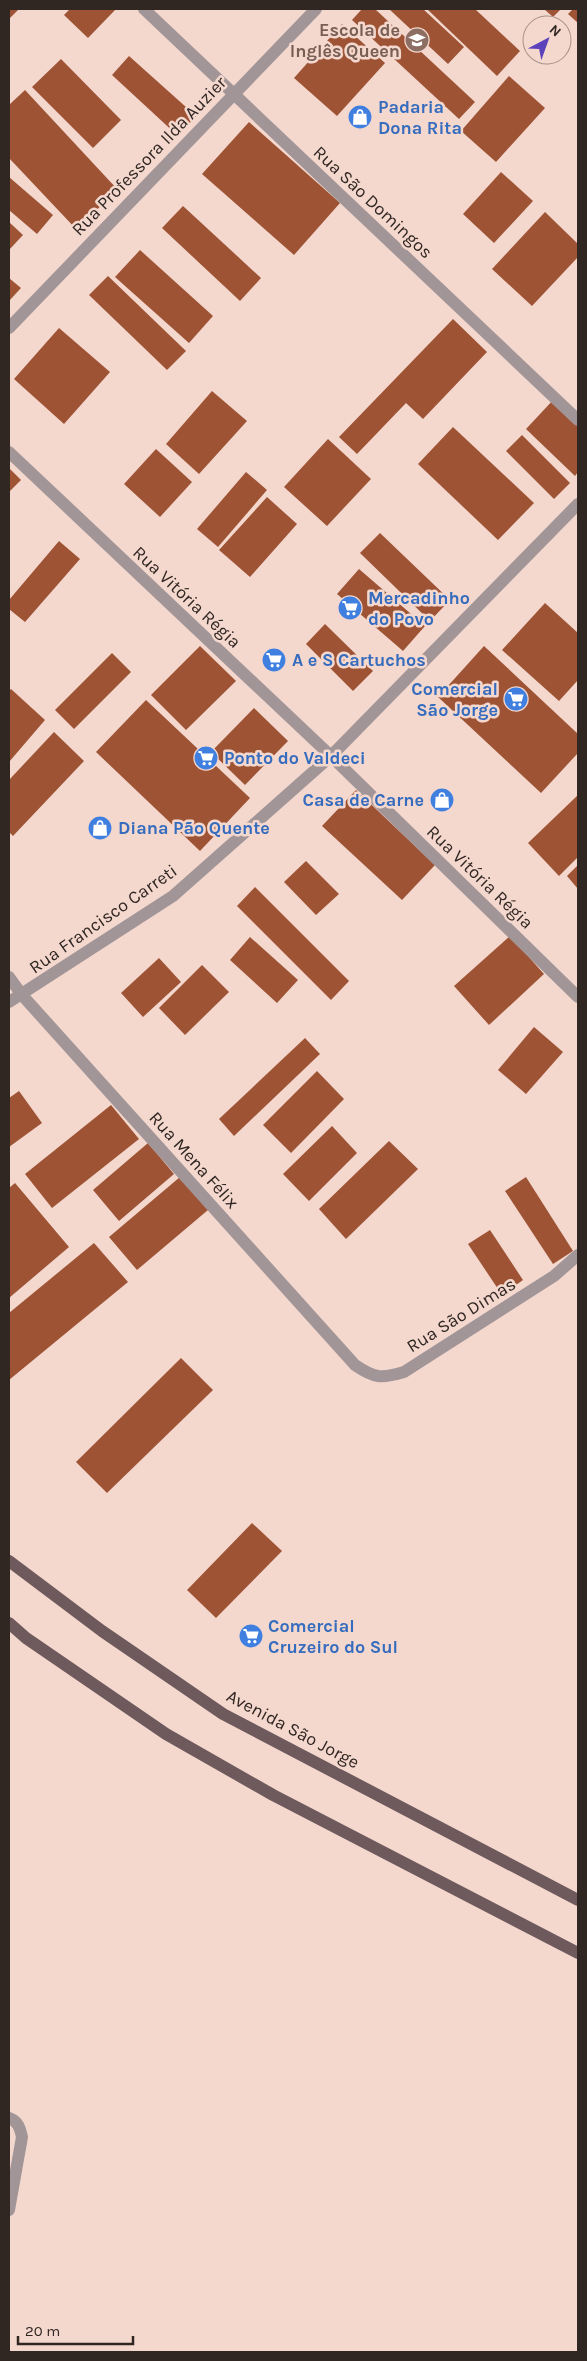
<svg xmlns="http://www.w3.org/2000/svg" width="587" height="2361" viewBox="0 0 587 2361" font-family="Karla,sans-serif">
	<rect width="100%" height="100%" fill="#f4d8ce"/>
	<!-- building -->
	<g fill="#9e5335">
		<polygon points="9,9 19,9 9,19"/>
		<polygon points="70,9 116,9 88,38 64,15"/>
		<polygon points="362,9 375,9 475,102 459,119 352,20"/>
		<polygon points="389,9 423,9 464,47 448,64"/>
		<polygon points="427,9 475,9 520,51 497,76"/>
		<polygon points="544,9 561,9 553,17"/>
		<polygon points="573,9 578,9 578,23 568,14"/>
		<polygon points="342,24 385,63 337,116 294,78"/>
		<polygon points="129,56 196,116 178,136 112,75"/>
		<polygon points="61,59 121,120 93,148 32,87"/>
		<polygon points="509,76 545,108 496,162 461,131"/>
		<polygon points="25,90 118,190 76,229 9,158 9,105"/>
		<polygon points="249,122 340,203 294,255 202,174"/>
		<polygon points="501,172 533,201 494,243 463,214"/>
		<polygon points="9,177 53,215 37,234 9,210"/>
		<polygon points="183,206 261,278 240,301 162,228"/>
		<polygon points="545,212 578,244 578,257 532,306 492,269"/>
		<polygon points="9,222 23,235 9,250"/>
		<polygon points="140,250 213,316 189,343 115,277"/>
		<polygon points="108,276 186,351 167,370 89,295"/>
		<polygon points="9,278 21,288 9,301"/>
		<polygon points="453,319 487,352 423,419 406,403 357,454 339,437"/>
		<polygon points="59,328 110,372 64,424 14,379"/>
		<polygon points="212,391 247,421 199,474 166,444"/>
		<polygon points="555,398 578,421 578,472 575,476 526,429"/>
		<polygon points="453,427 534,503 498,540 418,464"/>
		<polygon points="522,435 570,483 554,499 506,451"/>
		<polygon points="328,439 371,479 327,526 284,487"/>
		<polygon points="156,449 192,482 160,517 124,484"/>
		<polygon points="9,468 21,480 9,492"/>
		<polygon points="246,472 267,490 218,547 197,529"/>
		<polygon points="267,497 297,524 250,577 219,550"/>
		<polygon points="380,533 450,600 430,621 360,553"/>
		<polygon points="59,541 80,559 25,622 9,609 9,600"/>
		<polygon points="359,569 425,626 403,651 337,594"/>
		<polygon points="545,603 578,633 578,680 559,701 502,650"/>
		<polygon points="325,624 373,671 353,691 306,644"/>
		<polygon points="200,646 236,681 186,730 151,695"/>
		<polygon points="484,646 578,734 578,753 541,793 438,697"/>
		<polygon points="112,653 131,672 74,729 55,710"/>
		<polygon points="11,689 45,720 9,762 9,691"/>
		<polygon points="146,700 250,798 200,851 96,752"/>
		<polygon points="254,708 288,741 245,785 211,752"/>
		<polygon points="54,732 84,761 13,836 9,832 9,780"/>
		<polygon points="356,790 435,865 402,900 322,826"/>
		<polygon points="578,795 578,857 559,876 528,843"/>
		<polygon points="306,861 339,894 316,915 284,882"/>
		<polygon points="578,865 578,889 567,876"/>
		<polygon points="255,887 349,981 331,1000 237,906"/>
		<polygon points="510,936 544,974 489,1025 454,986"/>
		<polygon points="250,937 298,980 277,1003 230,960"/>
		<polygon points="159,958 181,982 143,1017 121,993"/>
		<polygon points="202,965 229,992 185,1035 159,1008"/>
		<polygon points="534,1027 563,1052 526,1094 498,1070"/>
		<polygon points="305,1038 320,1054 234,1136 219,1119"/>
		<polygon points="317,1071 344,1099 291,1153 263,1125"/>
		<polygon points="19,1091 42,1123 9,1147 9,1098"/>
		<polygon points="111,1105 139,1139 52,1208 25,1174"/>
		<polygon points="332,1126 357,1153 309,1201 283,1174"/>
		<polygon points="389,1141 418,1169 346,1239 319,1209"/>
		<polygon points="148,1143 174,1174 119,1221 93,1190"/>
		<polygon points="180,1177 208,1210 137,1270 109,1237"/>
		<polygon points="526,1177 573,1251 553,1264 505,1191"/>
		<polygon points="15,1183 69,1247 9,1298 9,1188"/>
		<polygon points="490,1230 523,1280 502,1295 468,1244"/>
		<polygon points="94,1243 128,1282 9,1380 9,1313"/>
		<polygon points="181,1358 213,1390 107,1493 76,1462"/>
		<polygon points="252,1523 282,1551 216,1618 187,1590"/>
	</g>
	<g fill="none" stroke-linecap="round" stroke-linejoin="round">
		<!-- street -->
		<g stroke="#a29598" stroke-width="12">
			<polyline points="144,9 578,420"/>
			<polyline points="9,328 316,9"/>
			<polyline points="9,452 331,756 578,997"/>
			<path d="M9,977L22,995L355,1365C374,1378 381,1379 404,1372L554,1276L578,1255"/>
			<polyline points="9,1002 173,896 331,756 578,504"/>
			<path d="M9,2118C18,2121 20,2128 22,2137L9,2210"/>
		</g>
		<!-- primary -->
		<g stroke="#6e595d" stroke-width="12">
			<polyline points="9,1561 102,1631 223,1714 578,1900"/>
			<polyline points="9,1623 26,1638 166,1734 273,1795 578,1953"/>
		</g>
	</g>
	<!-- icons -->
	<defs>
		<symbol id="school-disc" viewBox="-11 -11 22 22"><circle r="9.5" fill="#8d6e63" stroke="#f4d8ce"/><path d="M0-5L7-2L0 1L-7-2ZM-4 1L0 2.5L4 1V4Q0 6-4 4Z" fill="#fff"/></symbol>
		<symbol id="shop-disc" viewBox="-11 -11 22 22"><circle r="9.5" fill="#3f7fe0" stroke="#f4d8ce"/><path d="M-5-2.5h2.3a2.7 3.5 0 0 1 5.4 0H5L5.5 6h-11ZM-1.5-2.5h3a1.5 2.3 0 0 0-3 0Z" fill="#fff"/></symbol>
		<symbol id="supermarket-disc" viewBox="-11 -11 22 22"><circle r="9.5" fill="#3f7fe0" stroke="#f4d8ce"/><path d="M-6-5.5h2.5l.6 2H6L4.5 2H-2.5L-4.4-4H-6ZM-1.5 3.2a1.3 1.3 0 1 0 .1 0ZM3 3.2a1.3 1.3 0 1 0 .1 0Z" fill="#fff"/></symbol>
	</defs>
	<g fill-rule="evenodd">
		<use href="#school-disc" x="403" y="26" width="28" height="28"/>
		<use href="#shop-disc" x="346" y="103" width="28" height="28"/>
		<use href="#supermarket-disc" x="336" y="594" width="28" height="28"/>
		<use href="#supermarket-disc" x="260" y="646" width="28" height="28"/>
		<use href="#supermarket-disc" x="502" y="685" width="28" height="28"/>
		<use href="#supermarket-disc" x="192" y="744" width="28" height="28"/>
		<use href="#shop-disc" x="428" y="786" width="28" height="28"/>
		<use href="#shop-disc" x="86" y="814" width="28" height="28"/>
		<use href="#supermarket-disc" x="237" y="1622" width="28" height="28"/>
	</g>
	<g text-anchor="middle" stroke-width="5" stroke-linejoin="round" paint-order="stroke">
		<!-- education labels -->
		<g font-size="18" font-weight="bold" fill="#785e54" stroke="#f4d8ce" text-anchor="end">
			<text x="400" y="36">Escola de<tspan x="400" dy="21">Inglês Queen</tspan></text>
		</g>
		<!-- shop labels -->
		<g font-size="18" font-weight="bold" fill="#366cbe" stroke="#f4d8ce" text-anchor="start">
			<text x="378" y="113">Padaria<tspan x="378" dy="21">Dona Rita</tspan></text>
			<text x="368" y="604">Mercadinho<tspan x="368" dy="21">do Povo</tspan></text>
			<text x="292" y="666">A e S Cartuchos</text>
			<text x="498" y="695" text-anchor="end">Comercial<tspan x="498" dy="21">São Jorge</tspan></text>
			<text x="224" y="764">Ponto do Valdeci</text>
			<text x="424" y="806" text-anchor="end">Casa de Carne</text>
			<text x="118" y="834">Diana Pão Quente</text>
			<text x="268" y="1632">Comercial<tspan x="268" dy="21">Cruzeiro do Sul</tspan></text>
		</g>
		<!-- street labels -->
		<g font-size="18" fill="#302622" stroke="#f4d8ce">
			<text transform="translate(149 156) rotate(-46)" y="6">Rua Professora Ilda Auzier</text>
			<text transform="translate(373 202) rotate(43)" y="6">Rua São Domingos</text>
			<text transform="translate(187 597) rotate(43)" y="6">Rua Vitória Régia</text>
			<text transform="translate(480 877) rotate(44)" y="6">Rua Vitória Régia</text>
			<text transform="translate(103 919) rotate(-35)" y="6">Rua Francisco Carreti</text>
			<text transform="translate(194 1160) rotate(48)" y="6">Rua Mena Félix</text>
			<text transform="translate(461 1315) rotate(-32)" y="6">Rua São Dimas</text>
			<text transform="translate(293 1729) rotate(28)" y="6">Avenida São Jorge</text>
		</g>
	</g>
	<!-- border -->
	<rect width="587" height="2361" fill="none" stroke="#302622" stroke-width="20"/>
	<!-- north arrow -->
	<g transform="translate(547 40) rotate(41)"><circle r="24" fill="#f4d8ce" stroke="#a69189"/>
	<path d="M0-4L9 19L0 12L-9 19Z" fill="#5b42ba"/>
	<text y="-8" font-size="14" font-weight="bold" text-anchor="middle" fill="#302622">N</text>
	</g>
	<!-- scale -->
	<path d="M18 2336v8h115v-8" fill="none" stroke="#302622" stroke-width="2.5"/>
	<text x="25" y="2336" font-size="15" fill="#302622" stroke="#f4d8ce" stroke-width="4" paint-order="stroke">20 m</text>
</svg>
